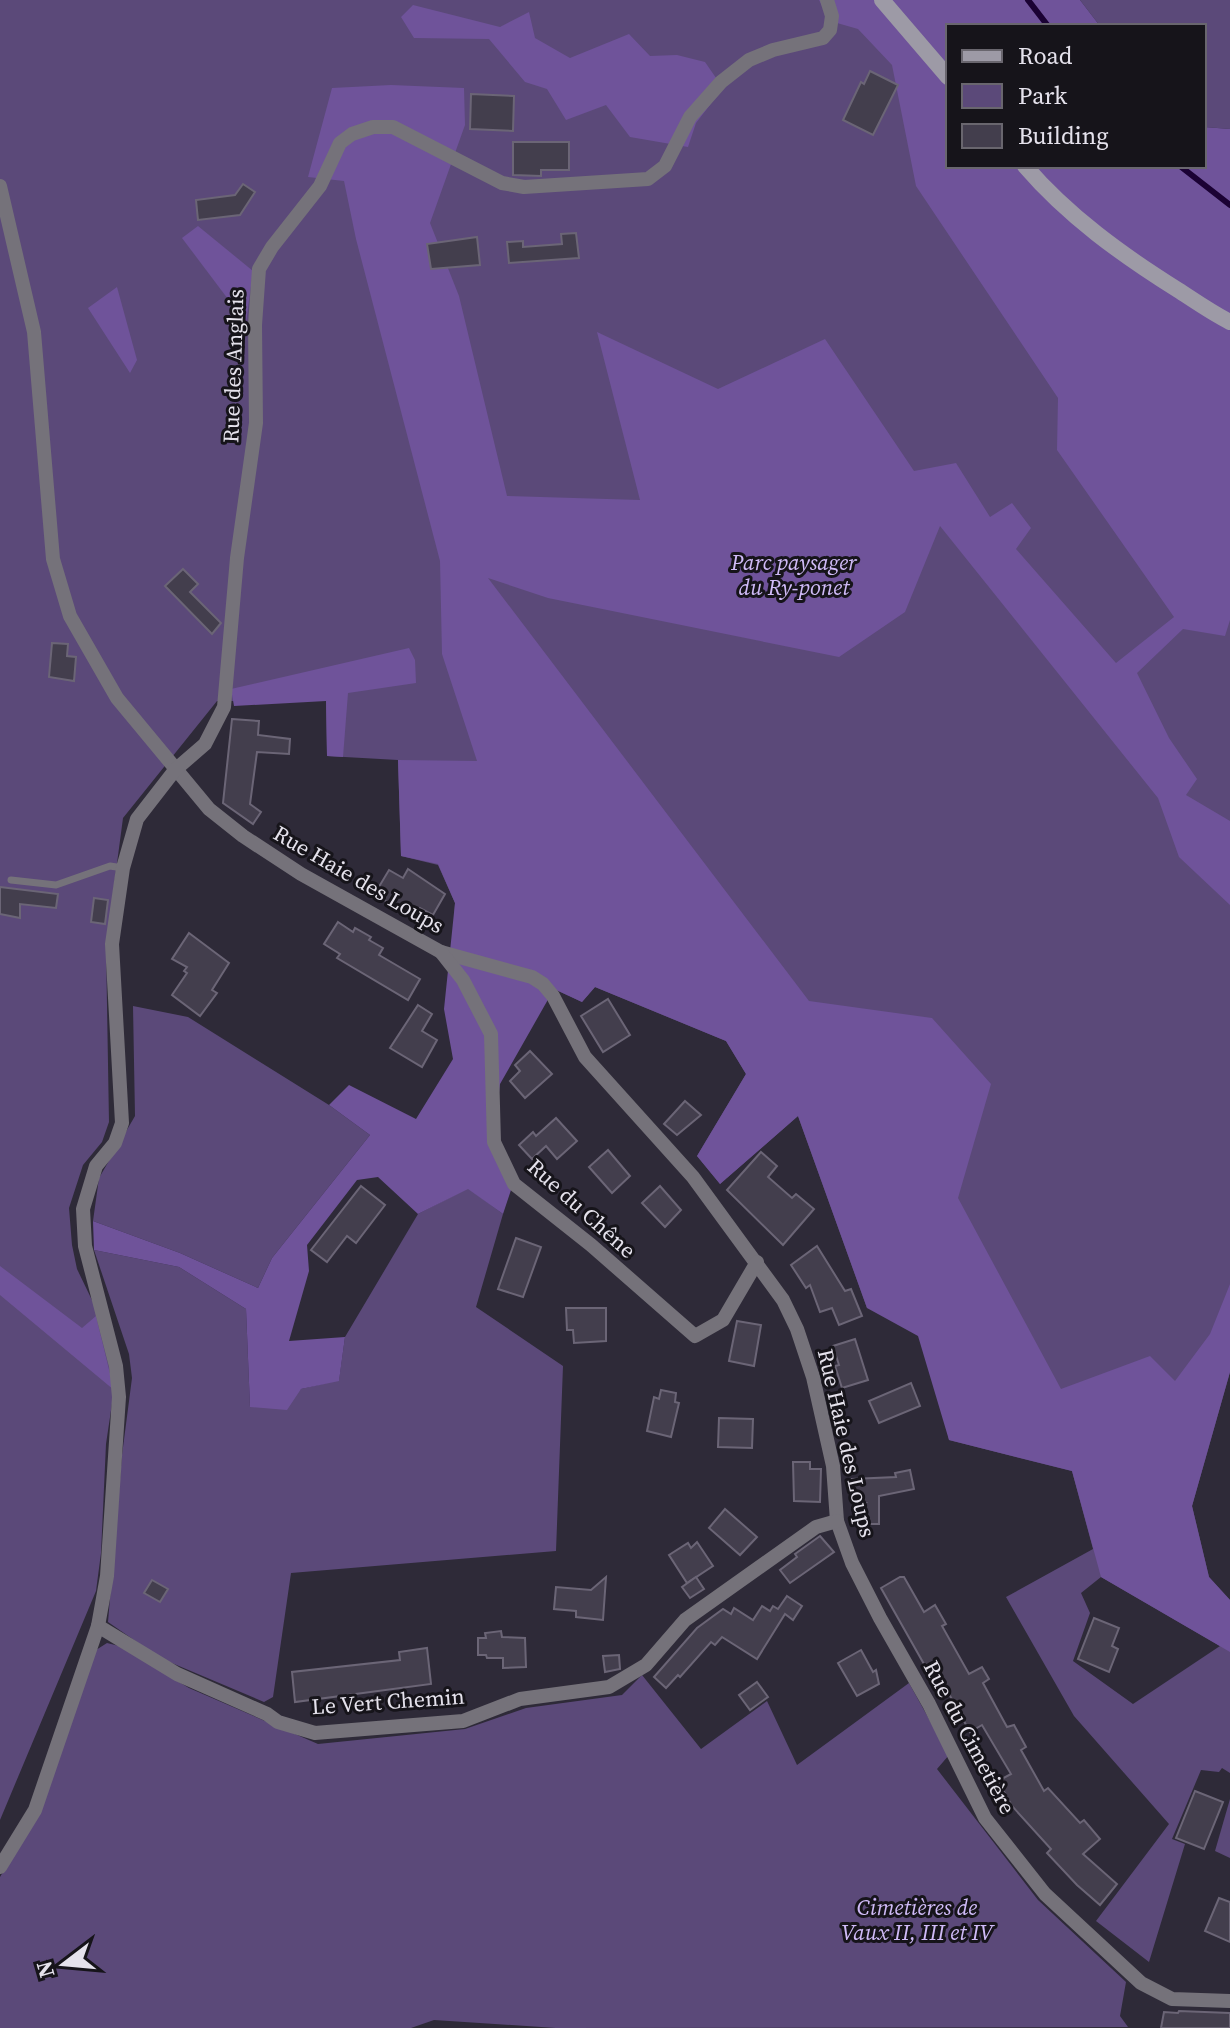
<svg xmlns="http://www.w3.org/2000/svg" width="1230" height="2028" viewBox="0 0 1230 2028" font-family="'Source Serif 4',serif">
	<rect width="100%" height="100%" fill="#2e2a38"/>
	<!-- green -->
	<g fill="#5b4979" fill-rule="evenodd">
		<path d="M0,0H877L948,166L1230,319V1372L1192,1506L1209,1577L1230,1600V1773L1222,1768L1219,1772L1201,1770L1172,1839L1185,1844L1149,1962L1096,1921L1169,1824L1074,1716L1006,1597L1093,1549L1072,1471L949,1440L925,1317L867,1308L798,1116L720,1184L697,1156L746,1074L726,1041L595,987L582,1002L453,942L455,903L438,865L401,856L398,760L327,756L326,701H217L123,818L106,946L109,1122L102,1142L83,1165L69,1208L72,1245L77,1269L103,1323L114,1390L106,1444L101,1553L96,1591L0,1820ZM1101,1577L1220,1646L1133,1704L1073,1661L1090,1613L1081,1593Z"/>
		<polygon points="1080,0 1230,0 1230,129 1204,127 1204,26 1100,26"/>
		<polygon points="133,1006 188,1017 329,1105 370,1135 272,1258 258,1288 180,1253 93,1221 99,1178 135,1116"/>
		<polygon points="468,1188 503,1214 476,1307 563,1366 556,1551 291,1573 273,1697 264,1702 160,1658 108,1622 122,1455 132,1378 129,1354 94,1250 179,1267 246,1309 250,1407 301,1389 339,1380 345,1337 418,1214"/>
		<polygon points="107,1643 119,1646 189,1688 318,1744 465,1729 526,1708 622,1695 642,1675 701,1749 767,1701 797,1765 909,1683 949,1755 937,1769 1038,1900 1126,1982 1120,2016 1128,2027 556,2028 434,2020 411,2028 0,2028 0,1877 38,1814 96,1650"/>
		<polygon points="1230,1799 1230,1858 1215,1851"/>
	</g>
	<!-- forest -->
	<g fill="#6f539a">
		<polygon points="819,0 1080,0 1100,26 948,26 948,166 1204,166 1204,127 1230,129 1230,620 1225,636 1183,629 1137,673 1169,738 1197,779 1186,795 1230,821 1230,905 1179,857 1158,798 940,526 905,612 839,657 548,598 488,578 809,1001 932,1018 991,1084 958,1198 1061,1389 1150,1356 1175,1381 1210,1334 1230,1284 1230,1372 1192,1506 1209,1577 1230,1600 1230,1652 1101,1577 1072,1471 949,1440 918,1336 867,1308 798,1116 720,1184 697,1156 746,1074 726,1041 595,987 582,1002 554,989 500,1084 493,1144 511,1190 503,1214 468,1189 418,1214 378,1177 357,1180 307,1245 309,1271 289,1341 345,1337 339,1381 301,1389 287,1410 250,1407 246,1309 179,1267 94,1250 93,1221 180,1253 258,1288 272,1258 370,1135 329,1105 349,1085 416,1119 453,1059 444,1009 455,903 438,864 401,856 398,760 477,761 442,654 440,561 356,239 344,181 308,177 332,88 391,85 464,88 465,125 430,223 459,296 507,496 640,500 597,332 718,389 825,339 914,471 956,463 990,517 1012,503 1031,528 1016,549 1116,663 1174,617 1057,450 1058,398 916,186 892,65 858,29 830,21"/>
		<polygon points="413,5 500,27 529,12 535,38 570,58 629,34 650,56 677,55 705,62 723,88 696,123 688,147 630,137 606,105 566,120 547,89 525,82 489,39 414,38 401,17"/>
		<polygon points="198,226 253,271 246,323 182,238"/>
		<polygon points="117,287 137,360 130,373 88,308"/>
		<polygon points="409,648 415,660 416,683 348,693 343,757 327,756 326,701 234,706 231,689"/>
		<polygon points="0,1266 82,1328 96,1316 114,1390 0,1295"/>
	</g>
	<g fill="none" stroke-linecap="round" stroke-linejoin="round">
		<!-- stream -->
		<g stroke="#1b0234" stroke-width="6">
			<polyline points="1028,0 1048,26"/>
			<polyline points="1180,166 1230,205"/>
		</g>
	</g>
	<!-- building -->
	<g fill="#433e4d" stroke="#6b6576" stroke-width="2">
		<polygon points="870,71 898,85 873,135 843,120 861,82 864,84"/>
		<polygon points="471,94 514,96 513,131 470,129"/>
		<polygon points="513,142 569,142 569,170 541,170 541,176 513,175"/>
		<polygon points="243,184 255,192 240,215 198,220 196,200 235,195"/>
		<polygon points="576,233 579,258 509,263 507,242 523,241 523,247 562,244 561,234"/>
		<polygon points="477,237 480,265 431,269 427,244"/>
		<polygon points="183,569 198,584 190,592 221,623 212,634 165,586"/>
		<polygon points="52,643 68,644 67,656 76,657 74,681 49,677"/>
		<polygon points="232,719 259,721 258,735 290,739 289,754 257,752 250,804 261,812 253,824 223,803"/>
		<polygon points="408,869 445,894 433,915 420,908 416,916 374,895 389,870 403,878"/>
		<polygon points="0,887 58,894 56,908 20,904 20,918 0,914"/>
		<polygon points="94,898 108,900 105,924 91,922"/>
		<polygon points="338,922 353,932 355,928 371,937 369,940 383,948 379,955 420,979 408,1000 337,958 340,954 324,944"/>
		<polygon points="189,933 229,963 212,990 217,993 200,1016 172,995 187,973 184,971 187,967 172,959"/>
		<polygon points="608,999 630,1035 603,1052 581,1016"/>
		<polygon points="418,1005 432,1014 422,1031 437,1040 422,1067 390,1048"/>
		<polygon points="530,1051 552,1074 525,1098 510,1081 520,1071 515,1065"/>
		<polygon points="685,1101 701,1115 677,1135 664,1124"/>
		<polygon points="556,1118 577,1141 557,1159 546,1146 532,1159 519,1145 533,1132 536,1136"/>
		<polygon points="608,1150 630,1176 612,1193 589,1167"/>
		<polygon points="761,1152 777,1166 768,1177 792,1198 796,1194 814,1209 783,1245 727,1190"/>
		<polygon points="361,1186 385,1205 356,1243 347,1236 327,1262 311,1250"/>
		<polygon points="660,1186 681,1210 665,1227 642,1203"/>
		<polygon points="516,1238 541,1247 523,1297 498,1289"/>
		<polygon points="817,1246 845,1291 851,1289 862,1316 839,1325 832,1308 820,1312 810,1285 806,1288 791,1265"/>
		<polygon points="566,1308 606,1308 606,1341 574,1343 573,1330 567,1330"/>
		<polygon points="737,1321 761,1325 754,1366 729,1361"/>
		<polygon points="855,1339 868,1380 842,1388 835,1366 839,1365 833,1346"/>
		<polygon points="911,1383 920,1406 879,1423 869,1401"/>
		<polygon points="661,1390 676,1393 675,1402 679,1403 671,1437 647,1431 654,1397 659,1399"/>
		<polygon points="719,1418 753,1419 752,1448 718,1447"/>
		<polygon points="793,1462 810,1462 810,1469 821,1469 820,1502 794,1501"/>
		<polygon points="910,1470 914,1489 879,1496 879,1524 856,1524 856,1509 865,1503 856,1503 856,1499 852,1499 852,1479 896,1477 895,1473"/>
		<polygon points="725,1509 757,1537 740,1555 709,1528"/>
		<polygon points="820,1536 834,1552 790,1583 780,1570 797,1557 795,1554"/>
		<polygon points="697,1542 713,1566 687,1583 669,1555 688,1543 691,1548"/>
		<polygon points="606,1577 603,1620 576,1617 576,1611 554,1609 556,1587 591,1590"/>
		<polygon points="696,1577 704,1589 690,1598 682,1587"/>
		<polygon points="900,1577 904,1577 924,1612 935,1605 946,1624 942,1626 969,1674 982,1667 989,1679 983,1683 1007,1727 1014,1725 1026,1747 1021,1750 1044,1791 1048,1788 1080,1823 1084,1820 1100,1839 1083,1854 1117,1884 1100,1905 1077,1885 1047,1853 1051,1849 1012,1806 998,1781 1011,1774 982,1725 970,1732 939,1676 933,1680 881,1588"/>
		<polygon points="152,1580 168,1589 160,1602 144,1593"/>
		<polygon points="787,1596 802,1606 793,1620 785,1614 757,1659 722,1637 715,1645 711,1642 680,1677 678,1675 666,1688 654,1677 697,1628 723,1609 731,1614 734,1608 753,1620 762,1606 770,1611 773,1606 778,1609"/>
		<polygon points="1094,1618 1119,1628 1112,1646 1118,1649 1109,1672 1078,1659"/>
		<polygon points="501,1631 502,1637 525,1638 526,1667 503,1668 503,1658 487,1658 486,1655 478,1655 478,1638 486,1638 485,1633"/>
		<polygon points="427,1648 431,1684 295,1702 292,1672 400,1660 399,1652"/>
		<polygon points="861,1650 873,1672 876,1670 879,1684 857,1696 838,1663"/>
		<polygon points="619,1655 620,1669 605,1672 603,1656"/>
		<polygon points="757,1682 768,1697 750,1710 739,1695"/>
		<polygon points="1195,1791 1223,1802 1204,1849 1176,1838"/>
		<polygon points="1219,1898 1230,1902 1230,1942 1205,1931"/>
		<polygon points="1179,2011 1230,2013 1230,2028 1161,2028 1164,2012 1178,2013"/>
	</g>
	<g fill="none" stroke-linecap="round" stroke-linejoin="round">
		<!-- lane -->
		<polyline stroke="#75727a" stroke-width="7" points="11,880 56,885 110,866 123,868"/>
		<!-- street -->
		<g stroke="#75727a" stroke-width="14">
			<polyline points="0,186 34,332 53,559 70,616 117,698 209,809 243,836 301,874 441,952 532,977 543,984 553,996 585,1057 693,1177 783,1300 797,1329 813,1377 833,1466 837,1521 852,1563 880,1618 929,1704 985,1818 1045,1894 1141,1983 1172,1999 1230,2001"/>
			<polyline points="441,952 463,980 491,1034 494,1142 514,1184 591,1245 695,1336 723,1320 757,1262"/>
			<polyline points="98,1626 177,1674 267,1714 278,1722 315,1733 463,1721 520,1699 609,1687 646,1665 685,1620 816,1527 837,1521"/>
			<polyline points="0,1867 35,1810 98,1626 107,1576 119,1397 116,1366 85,1246 83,1209 96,1166 115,1143 122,1123 112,944 123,868 137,819 175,770 205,744 224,707 237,558 256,423 255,325 259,269 272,247 320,186 340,143 352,134 373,127 393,127 502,183 524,187 648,179 665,166 690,117 721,82 749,60 773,50 823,38 830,30 832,16 827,0"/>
		</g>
		<!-- secondary -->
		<g stroke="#9d9aa6" stroke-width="16">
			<polyline points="882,0 948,77"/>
			<path d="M1025,166C1068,216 1122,255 1178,290C1195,301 1212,313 1230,322"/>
		</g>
	</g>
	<g text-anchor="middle" stroke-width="6" stroke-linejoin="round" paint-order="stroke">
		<!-- street labels -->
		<g font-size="22" fill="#e5e2ec" stroke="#16141a">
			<text transform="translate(233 366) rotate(-88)" y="8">Rue des Anglais</text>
			<text transform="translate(359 879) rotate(30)" y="8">Rue Haie des Loups</text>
			<text transform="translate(582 1208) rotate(42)" y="8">Rue du Chêne</text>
			<text transform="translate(847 1443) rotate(77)" y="8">Rue Haie des Loups</text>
			<text transform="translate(388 1701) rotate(-4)" y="8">Le Vert Chemin</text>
			<text transform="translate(970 1737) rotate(62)" y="8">Rue du Cimetière</text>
		</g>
		<!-- park labels -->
		<g font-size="22" font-style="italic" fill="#d0bbf8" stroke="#16141a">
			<text x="794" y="570">Parc paysager<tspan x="794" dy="25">du Ry-ponet</tspan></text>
			<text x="917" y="1915">Cimetières de<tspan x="917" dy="25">Vaux II, III et IV</tspan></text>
		</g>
	</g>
	<!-- legend -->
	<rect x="946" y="24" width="260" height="144" fill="#16141a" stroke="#69666e" stroke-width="2"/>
	<rect x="962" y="50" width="40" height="12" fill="#9d9aa6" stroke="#69666e" stroke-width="2"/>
	<text x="1018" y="64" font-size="24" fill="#e5e2ec">Road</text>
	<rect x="962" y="84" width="40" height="24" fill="#5b4979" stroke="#69666e" stroke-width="2"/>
	<text x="1018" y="104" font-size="24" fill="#e5e2ec">Park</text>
	<rect x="962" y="124" width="40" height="24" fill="#433e4d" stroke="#69666e" stroke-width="2"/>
	<text x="1018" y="144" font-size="24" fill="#e5e2ec">Building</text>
	<!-- north arrow -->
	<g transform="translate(64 1964) rotate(254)" stroke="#16141a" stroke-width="6" paint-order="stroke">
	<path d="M0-6L14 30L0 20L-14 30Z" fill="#e5e2ec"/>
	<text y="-12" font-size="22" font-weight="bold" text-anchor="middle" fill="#e5e2ec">N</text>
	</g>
</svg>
